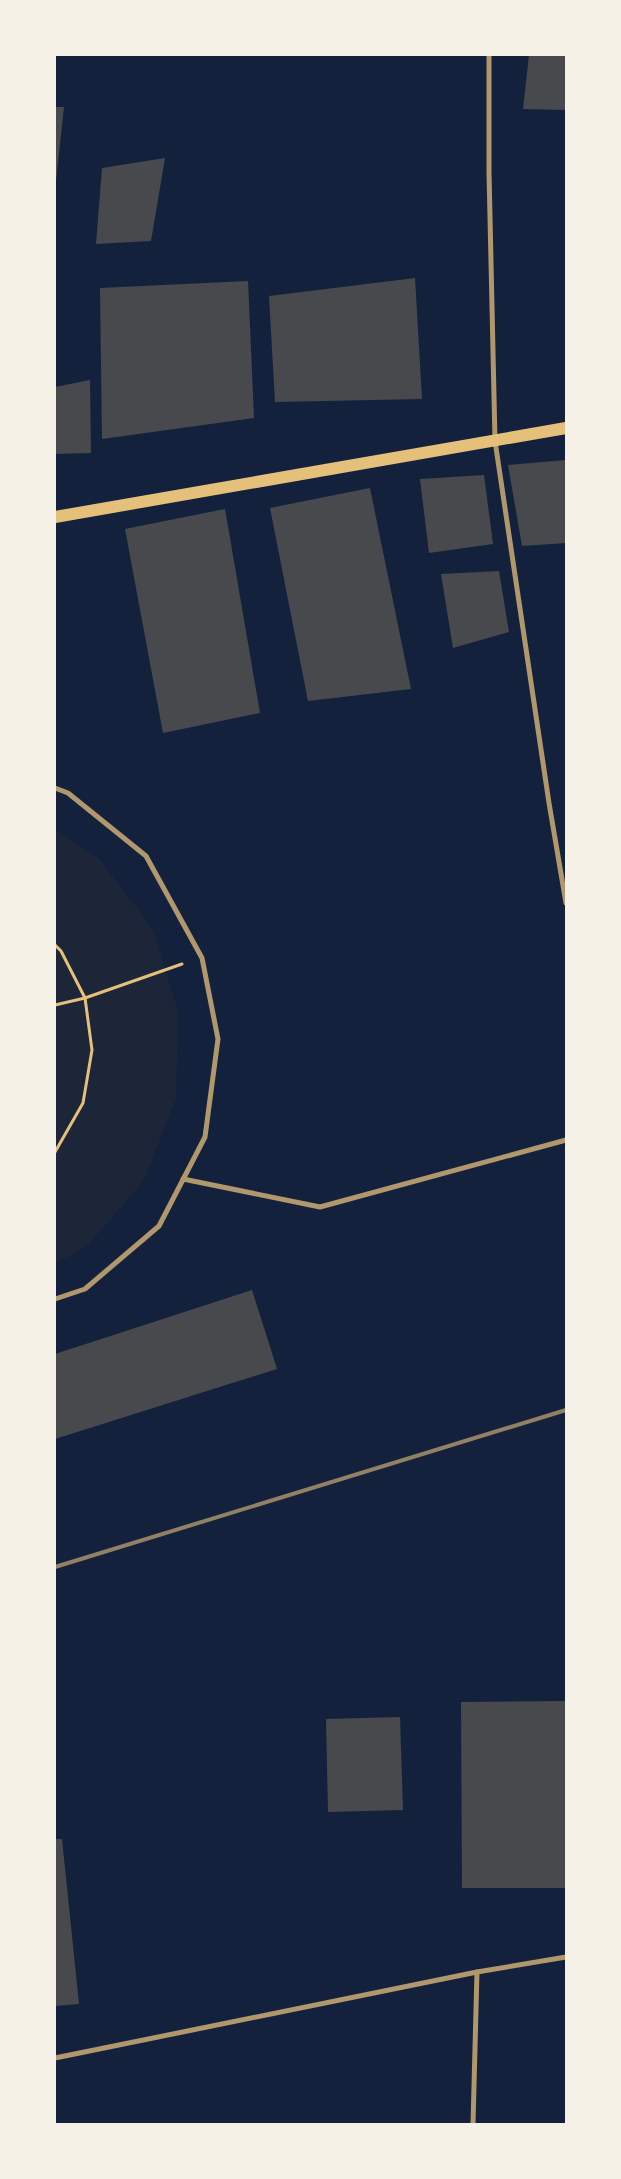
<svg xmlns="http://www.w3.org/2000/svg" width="621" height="2179" viewBox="0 0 621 2179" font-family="'Space Grotesk',sans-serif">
	<rect width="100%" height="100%" fill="#14213d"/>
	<!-- green -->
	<polygon fill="#1d2539" points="55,830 99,859 152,928 178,1011 176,1099 144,1180 87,1246 55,1264"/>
	<!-- building -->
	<g fill="#48494c">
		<polygon points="529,55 566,55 566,110 523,109"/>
		<polygon points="55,107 64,107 56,181 55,181"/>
		<polygon points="165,158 151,241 96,244 102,168"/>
		<polygon points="415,278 422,399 275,402 269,296"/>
		<polygon points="248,281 254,418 102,439 100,288"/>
		<polygon points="90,380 91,453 55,454 55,387"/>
		<polygon points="566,460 566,543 522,546 508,465"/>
		<polygon points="484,475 493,544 429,553 420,479"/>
		<polygon points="370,488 411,689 308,701 270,508"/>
		<polygon points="225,509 260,713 163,733 125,529"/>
		<polygon points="499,571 509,632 453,648 441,574"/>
		<polygon points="252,1290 277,1369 55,1439 55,1354"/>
		<polygon points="566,1701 566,1888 462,1888 461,1702"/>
		<polygon points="400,1717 403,1810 328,1812 326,1719"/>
		<polygon points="55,1839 62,1839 79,2004 55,2006"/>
	</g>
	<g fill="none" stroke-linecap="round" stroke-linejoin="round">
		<!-- path -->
		<g stroke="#e5c07b" stroke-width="3">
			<polyline points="55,945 61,951 85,998 92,1050 83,1103 55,1152"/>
			<polyline points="55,1005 85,998 182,964"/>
		</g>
		<!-- minor -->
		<g stroke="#b1986c" stroke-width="5">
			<polyline points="489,55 489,172 495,441 549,803 566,903"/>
			<polyline points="55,788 68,793 146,856 202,958 218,1039 205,1137 159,1226 85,1289 55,1299"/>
			<polyline points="183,1179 320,1207 566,1140"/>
			<polyline points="55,2058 477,1972 566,1957"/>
			<polyline points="473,2124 477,1972"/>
		</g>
		<!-- primary -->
		<polyline stroke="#e5c07b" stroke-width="12" points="55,517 566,428"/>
		<!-- rail -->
		<polyline stroke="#918062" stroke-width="4" points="55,1567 566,1410"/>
	</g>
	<!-- border -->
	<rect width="621" height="2179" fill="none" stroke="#f6f1e7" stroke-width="112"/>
</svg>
